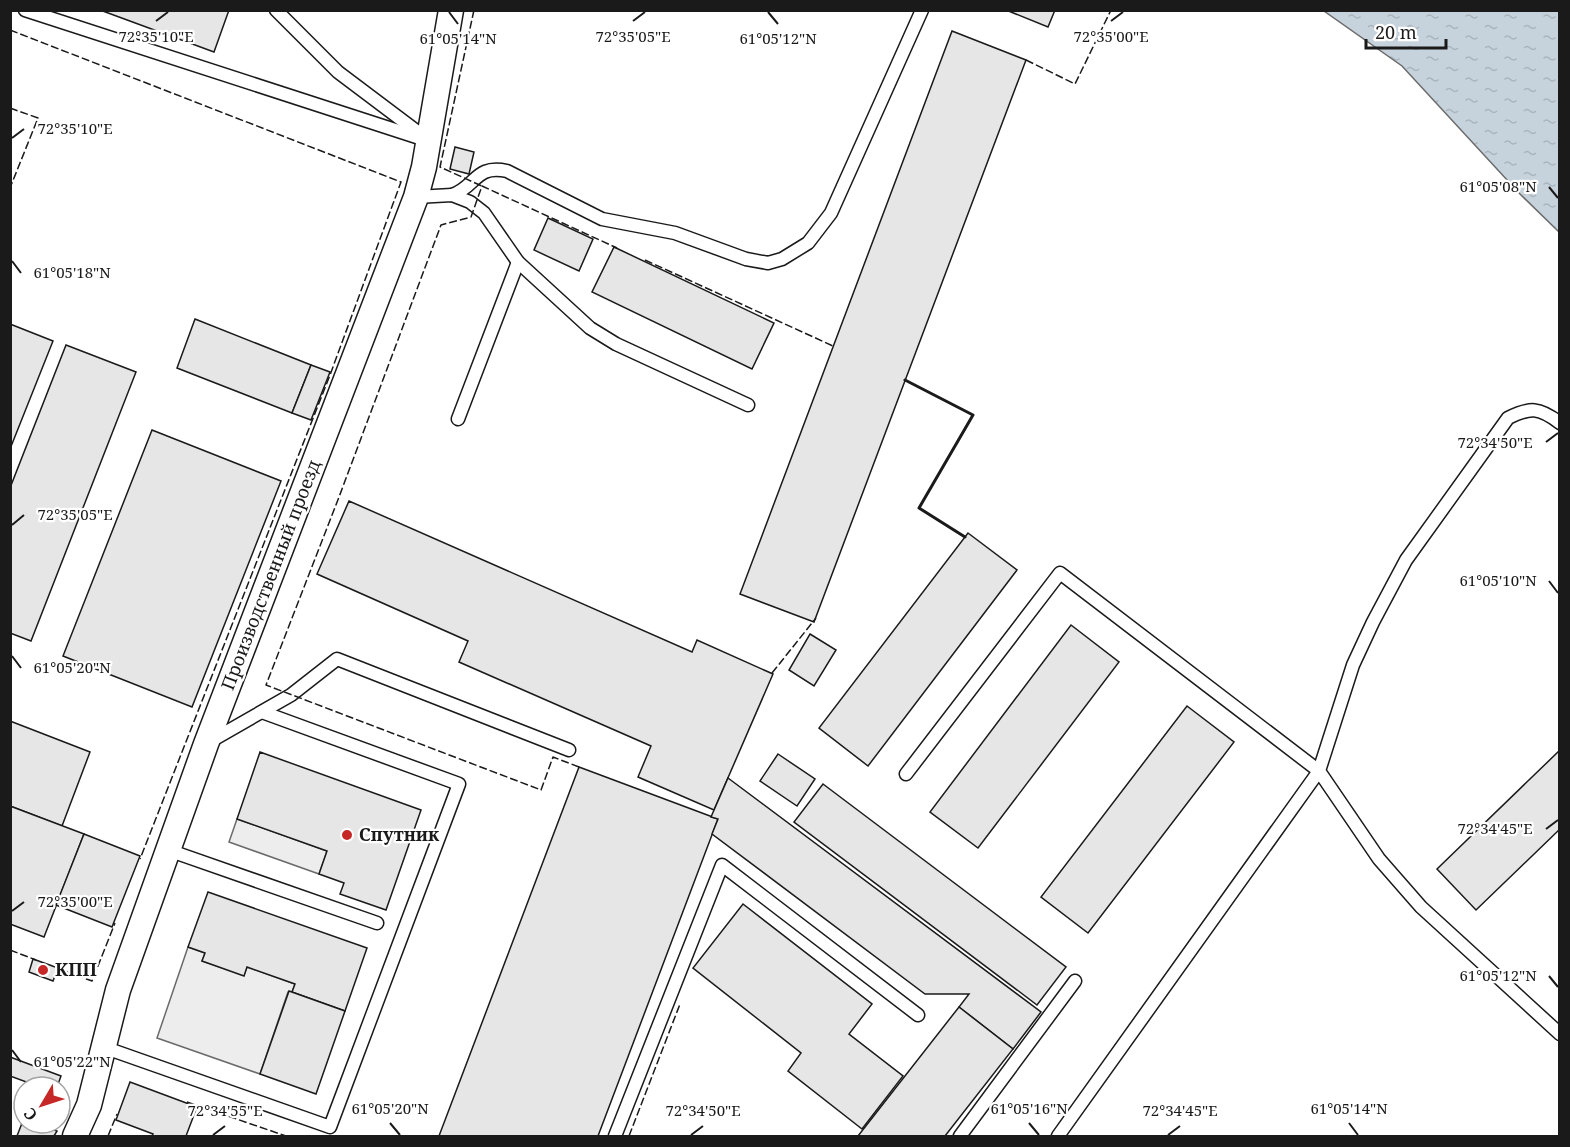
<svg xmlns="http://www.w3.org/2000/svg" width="1570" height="1147" viewBox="0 0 1570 1147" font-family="'Noto Serif',serif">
	<defs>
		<pattern id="water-ripples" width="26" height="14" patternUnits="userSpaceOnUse" patternTransform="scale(1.5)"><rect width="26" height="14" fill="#c6d2dc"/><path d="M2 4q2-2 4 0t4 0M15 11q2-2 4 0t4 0" fill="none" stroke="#aab4bc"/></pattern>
	</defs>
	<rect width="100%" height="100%" fill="#fff"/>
	<!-- parking -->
	<g fill="#ededed" stroke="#6a6a6a" stroke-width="1.5">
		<polygon points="237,819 327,851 319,874 229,842"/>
		<polygon points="188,947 205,953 202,961 244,975 247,967 295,984 292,992 288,992 260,1074 157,1038"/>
	</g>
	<!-- water -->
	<polygon fill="url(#water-ripples)" stroke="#6a6a6a" stroke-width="1.5" points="1324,11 1559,11 1559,232 1520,194 1402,66"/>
	<!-- building -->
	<g fill="#e6e6e6" stroke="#1a1a1a" stroke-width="1.5">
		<polygon points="100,10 229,10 214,52"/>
		<polygon points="1006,10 1055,10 1048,27"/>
		<polygon points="952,31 1026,60 814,622 740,594"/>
		<polygon points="455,147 474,152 469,174 450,169"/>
		<polygon points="548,218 593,239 579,271 534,250"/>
		<polygon points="614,247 774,323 752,369 592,292"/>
		<polygon points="195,319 311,365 292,413 177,368"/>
		<polygon points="10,324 53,341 10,449"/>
		<polygon points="66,345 136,372 31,641 10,633 10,488"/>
		<polygon points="311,365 330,372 311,420 292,413"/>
		<polygon points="152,430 281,481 192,707 63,656"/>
		<polygon points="349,501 692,652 697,640 773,674 714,810 638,777 651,746 459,662 468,641 317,574"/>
		<polygon points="968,533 1017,570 868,766 819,728"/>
		<polygon points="1071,625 1119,662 978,848 930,812"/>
		<polygon points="810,634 836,650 814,686 789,670"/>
		<polygon points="1187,706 1234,742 1088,933 1041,897"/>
		<polygon points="10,721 90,752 62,826 10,806"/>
		<polygon points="1560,750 1560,829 1476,910 1437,869"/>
		<polygon points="260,752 421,810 386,910 340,894 344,883 319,874 327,851 237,819"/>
		<polygon points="778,754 815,779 797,806 760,781"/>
		<polygon points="579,767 718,819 598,1136 439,1136"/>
		<polygon points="728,778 1041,1012 1013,1049 959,1007 969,994 925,994 712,834 718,819 711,817"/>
		<polygon points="823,784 1066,967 1037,1005 794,822"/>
		<polygon points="10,806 84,834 44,937 10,924"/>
		<polygon points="84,834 140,856 112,927 56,905"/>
		<polygon points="208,892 367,948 345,1011 292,992 295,984 247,967 244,976 202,961 205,953 188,947"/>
		<polygon points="743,904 872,1004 849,1034 903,1076 862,1129 788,1071 801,1053 693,968"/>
		<polygon points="33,959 58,968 53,981 29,972"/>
		<polygon points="289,991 345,1011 316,1094 260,1074"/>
		<polygon points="959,1007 1013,1049 945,1136 858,1136"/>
		<polygon points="10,1057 61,1076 57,1087 40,1087 10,1076"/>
		<polygon points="130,1082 197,1107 186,1136 152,1136 153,1134 116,1120"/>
		<polygon points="24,1118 24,1123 37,1123 57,1131 54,1136 17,1136"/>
	</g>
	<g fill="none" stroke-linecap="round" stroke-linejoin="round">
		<defs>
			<g id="lane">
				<polyline points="25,10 429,141"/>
				<polyline points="276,10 338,72 423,136"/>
				<path d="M452,195C476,187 475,164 507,171L602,219L675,233L746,259L768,263L782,259L808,243L831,213L922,10"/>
				<polyline points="416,197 452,195 470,202 484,213 518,262 590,328 616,344 748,405"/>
				<polyline points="458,419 518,262"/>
				<path d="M1560,423C1539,407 1530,407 1508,418L1406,560L1373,622L1353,665L1319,771L1379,859L1421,907L1560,1034"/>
				<polyline points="209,742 291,695 337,659 569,750"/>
				<polyline points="906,774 1060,573 1319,771 1058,1136"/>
				<polyline points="168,850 377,923"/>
				<polyline points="103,1047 330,1127 459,784 262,712"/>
				<polyline points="615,1136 722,865 918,1015"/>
				<polyline points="960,1136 1075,981"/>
			</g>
			<polyline id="street" points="75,1136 89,1105 118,990 206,744 416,197 424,167 451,10"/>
		</defs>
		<!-- lane casing -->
		<use href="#lane" stroke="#1a1a1a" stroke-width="15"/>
		<!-- street casing -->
		<use href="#street" stroke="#1a1a1a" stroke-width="27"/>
		<!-- lane -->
		<use href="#lane" stroke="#fff" stroke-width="12"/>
		<!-- street -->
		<use href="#street" stroke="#fff" stroke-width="24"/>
		<!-- fence -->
		<g stroke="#1a1a1a" stroke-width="1.5" stroke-dasharray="8 3" stroke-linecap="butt">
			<polyline points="474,10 440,167 484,187"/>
			<polyline points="10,30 401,182 330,375 140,859"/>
			<polyline points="1026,60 1075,84 1111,10"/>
			<polyline points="10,108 38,118 10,188"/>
			<polyline points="645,260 833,346"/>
			<polyline points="772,673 816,618"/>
			<polyline points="579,767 553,757 541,790 266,685 339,497 441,225 471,217 482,186 617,248"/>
			<polyline points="10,950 36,960"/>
			<polyline points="55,967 92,981 115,923"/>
			<polyline points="187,1102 286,1136"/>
			<polyline points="108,1136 117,1114"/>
			<polyline points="629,1136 680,1004"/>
		</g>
		<!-- wall -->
		<polyline stroke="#1a1a1a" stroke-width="3" points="905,380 973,415 919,508 965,537"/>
	</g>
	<!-- ticks -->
	<path fill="none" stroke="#1a1a1a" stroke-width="2" d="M449,12L458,24M768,12L778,24M156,21L168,12M633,21L645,12M1111,21L1123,12M12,138L24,129M1549,187L1558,198M12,261L21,273M1546,442L1558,433M12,525L24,515M1549,581L1558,593M12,656L21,668M1546,829L1558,820M12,911L24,902M1549,976L1558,987M12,1050L21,1062M390,1123L400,1135M1029,1123L1039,1135M1349,1123L1358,1135M213,1135L225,1126M691,1135L703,1126M1168,1135L1180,1126"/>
	<!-- markers -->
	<g fill="#c62828" stroke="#fff" stroke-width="2">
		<circle cx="347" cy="835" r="6"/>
		<circle cx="43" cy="970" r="6"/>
	</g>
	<g text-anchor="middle" stroke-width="4.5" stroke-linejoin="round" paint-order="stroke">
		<!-- street labels -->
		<g font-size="18" fill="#1a1a1a" stroke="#fff">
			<text transform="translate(271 575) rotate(-69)" y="6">Производственный проезд</text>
		</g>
		<!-- poi labels -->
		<g font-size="18" font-weight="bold" fill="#1a1a1a" stroke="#fff" text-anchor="start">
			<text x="359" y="841">Спутник</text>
			<text x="55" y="976">КПП</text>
		</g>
	</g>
	<g font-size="15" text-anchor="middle" fill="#1a1a1a" stroke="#fff" stroke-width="4.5" stroke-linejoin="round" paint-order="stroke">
		<text x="156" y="42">72°35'10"E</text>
		<text x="633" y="42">72°35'05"E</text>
		<text x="1111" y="42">72°35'00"E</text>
		<text x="458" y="44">61°05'14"N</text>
		<text x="778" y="44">61°05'12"N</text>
		<text x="75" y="134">72°35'10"E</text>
		<text x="1498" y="192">61°05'08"N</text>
		<text x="72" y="278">61°05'18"N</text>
		<text x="1495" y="448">72°34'50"E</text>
		<text x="75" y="520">72°35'05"E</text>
		<text x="1498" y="586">61°05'10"N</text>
		<text x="72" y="673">61°05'20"N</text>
		<text x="1495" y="834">72°34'45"E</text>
		<text x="75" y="907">72°35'00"E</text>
		<text x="1498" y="981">61°05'12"N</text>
		<text x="72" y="1067">61°05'22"N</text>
		<text x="390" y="1114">61°05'20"N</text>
		<text x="1029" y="1114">61°05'16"N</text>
		<text x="1349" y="1114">61°05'14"N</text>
		<text x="225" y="1116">72°34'55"E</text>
		<text x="703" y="1116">72°34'50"E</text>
		<text x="1180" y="1116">72°34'45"E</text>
	</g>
	<!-- border -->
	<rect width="1570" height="1147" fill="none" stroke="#1a1a1a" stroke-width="24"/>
	<!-- north arrow -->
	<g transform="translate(42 1105) rotate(231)"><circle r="28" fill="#ffffff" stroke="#a3a3a3" stroke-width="1.5"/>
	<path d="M0-4.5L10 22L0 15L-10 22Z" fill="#c62828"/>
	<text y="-9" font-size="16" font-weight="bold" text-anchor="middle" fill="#1a1a1a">С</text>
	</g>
	<!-- scale -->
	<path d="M1366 39v9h80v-9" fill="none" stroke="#1a1a1a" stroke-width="3"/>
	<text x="1375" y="39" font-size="18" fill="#1a1a1a" stroke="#ffffff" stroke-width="4.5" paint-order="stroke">20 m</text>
</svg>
